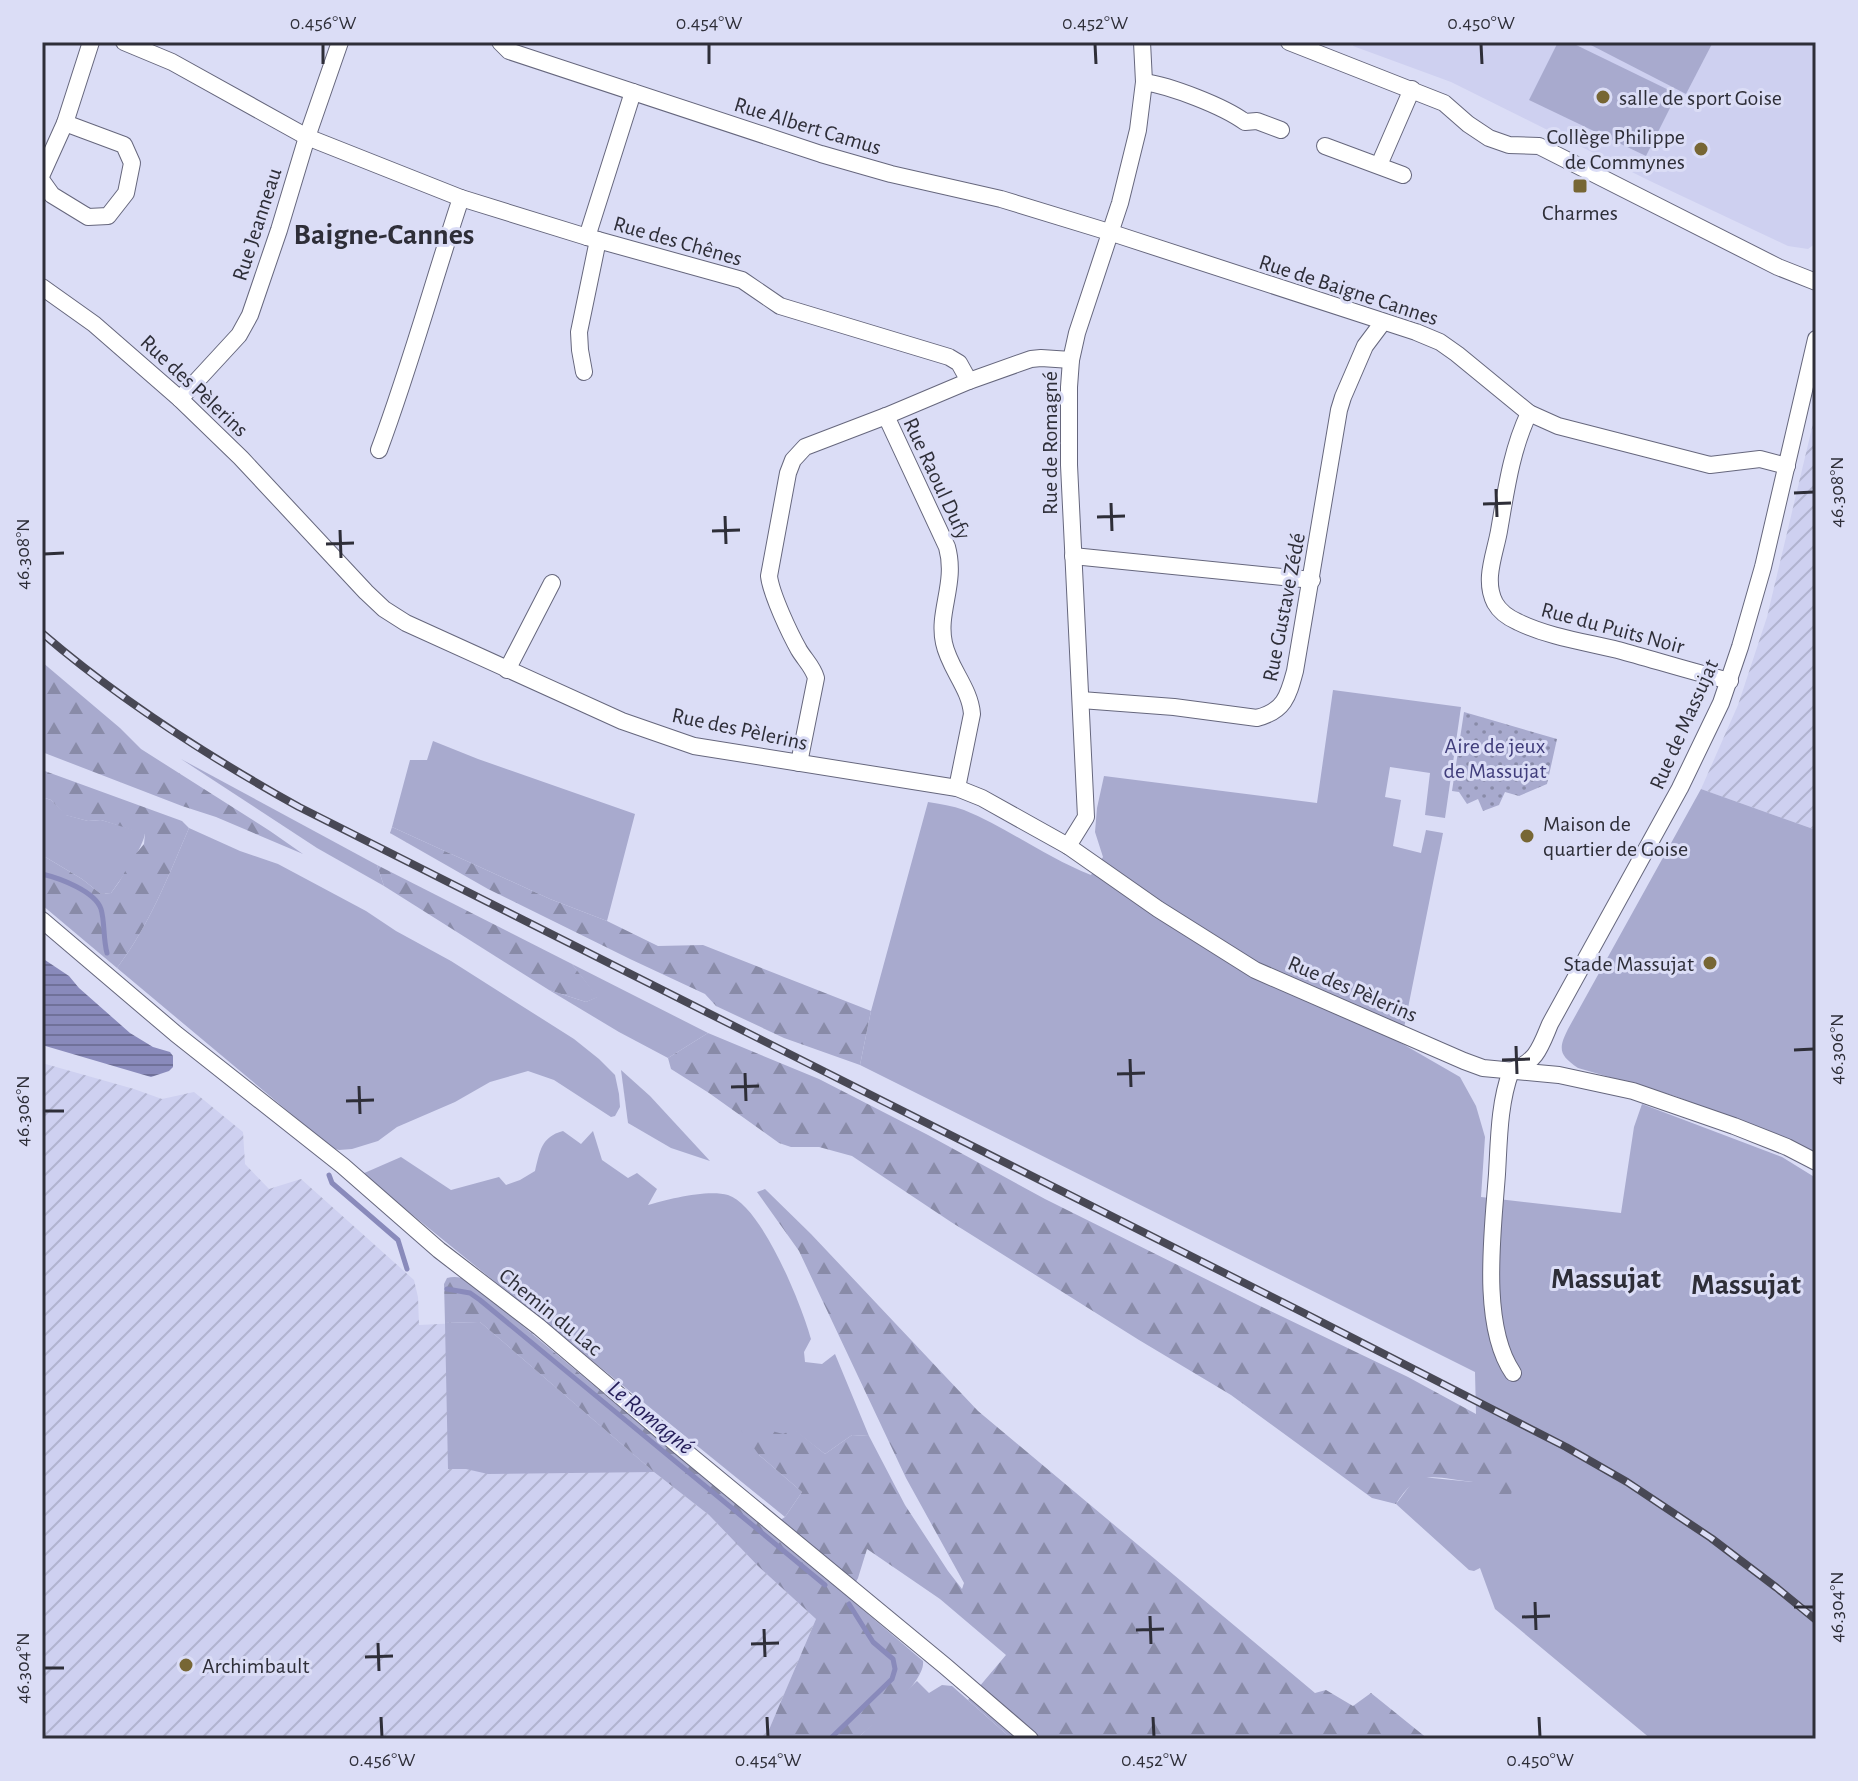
<svg xmlns="http://www.w3.org/2000/svg" width="1858" height="1781" viewBox="0 0 1858 1781" font-family="'Alegreya Sans',sans-serif">
	<defs>
		<pattern id="industrial-furrows" width="10" height="10" patternUnits="userSpaceOnUse" patternTransform="scale(2)"><rect width="10" height="10" fill="#ced0f0"/><path d="M-1 1l2-2M0 10L10 0M9 11l2-2" fill="none" stroke="#b1b3cf"/></pattern>
		<pattern id="forest-firs" width="22" height="20" patternUnits="userSpaceOnUse" patternTransform="scale(2)"><rect width="22" height="20" fill="#a8aace"/><path d="M5 1l3.5 6h-7zM16 11l3.5 6h-7z" fill="#898ba8"/></pattern>
		<pattern id="park-dots" width="8" height="8" patternUnits="userSpaceOnUse" patternTransform="scale(2)"><rect width="8" height="8" fill="#a8aace"/><path d="M2 2h.1M6 6h.1" fill="none" stroke="#898ba8" stroke-width="1.8" stroke-linecap="round"/></pattern>
		<pattern id="water-rules" width="6" height="5" patternUnits="userSpaceOnUse" patternTransform="scale(2)"><rect width="6" height="5" fill="#898abb"/><path d="M0 2.5h6" fill="none" stroke="#707199"/></pattern>
	</defs>
	<rect width="100%" height="100%" fill="#dbddf6"/>
	<!-- built -->
	<polygon fill="#ced0f0" points="1355,42 1816,42 1816,243 1808,249 1788,246 1650,181 1451,82 1353,46"/>
	<!-- industrial -->
	<g fill="url(#industrial-furrows)">
		<polygon points="1816,411 1816,830 1701,789 1738,705 1767,617"/>
		<polygon points="42,1063 134,1089 162,1099 194,1092 243,1132 245,1164 269,1189 301,1179 414,1280 418,1297 419,1325 480,1322 654,1472 709,1515 758,1566 816,1619 765,1739 42,1739"/>
	</g>
	<!-- green -->
	<g fill="#a8aace">
		<polygon points="1558,42 1570,42 1677,94 1646,156 1529,100"/>
		<polygon points="1585,42 1713,42 1686,94"/>
		<path d="M1333,690L1461,707L1445,818L1425,815L1430,773L1390,767L1385,797L1401,800L1393,846L1421,853L1426,830L1443,833L1401,1043L1460,1077L1476,1106L1485,1137L1481,1197L1621,1213L1634,1127L1642,1104L1782,1157L1816,1178V1739H1651L1495,1609L1480,1568L1474,1571L1469,1570L1396,1504L1411,1484L1422,1477L1473,1482L1511,1456L1476,1414L1475,1372L860,1065L871,1011L928,802C940,804 953,806 964,810C1008,828 1047,858 1091,875L1103,857L1095,832L1097,808L1104,776L1317,803Z"/>
		<polygon points="433,741 478,759 635,814 607,921 550,899 392,827 410,760 427,760"/>
		<polygon points="181,759 377,865 384,886 317,848"/>
		<path d="M1701,789L1816,830V1154L1780,1137L1675,1096L1578,1068C1559,1055 1558,1049 1568,1029Z"/>
		<path d="M42,797L51,800L66,815L88,821L101,820L145,833C144,846 120,881 111,893L101,894L82,879L42,855Z"/>
		<path d="M189,828L240,851L278,864L366,911L396,931L451,961L574,1039L599,1059L615,1075L619,1094L620,1107L615,1116L611,1117L554,1080L528,1071L490,1082L455,1102L397,1127L378,1141L352,1149L339,1150L332,1148L117,968C149,926 168,877 189,828Z"/>
		<polygon points="572,964 708,1033 668,1058 619,1032 549,990 586,1002 597,997"/>
		<polygon points="621,1070 650,1096 710,1161 671,1148 628,1123"/>
		<path d="M563,1131L581,1144L593,1131L602,1160L628,1178L637,1173L657,1189L648,1205C668,1199 708,1189 728,1195C762,1206 802,1306 811,1339L804,1352L805,1362L822,1364L835,1354L869,1436L852,1435L825,1454L794,1430L759,1455L802,1492L785,1517L362,1174L401,1157L451,1190L499,1177L506,1185L520,1180L535,1171C540,1151 541,1137 563,1131Z"/>
		<polygon points="480,1322 654,1472 488,1474 466,1469 448,1469 445,1323"/>
		<polygon points="917,1681 929,1693 942,1685 952,1686 1012,1739 857,1739"/>
	</g>
	<!-- forest -->
	<g fill="url(#forest-firs)">
		<polygon points="42,662 120,728 141,749 270,831 303,854 216,817 182,806 42,752"/>
		<path d="M42,770L182,821L189,828C168,877 149,926 117,968L42,905V855L82,879L101,894L111,893L119,882L134,856L144,844L145,834L101,820L88,821L65,815L51,800L42,797Z"/>
		<polygon points="392,827 550,899 607,921 658,946 703,945 871,1011 860,1065 784,1038 716,1006 705,994 630,959 488,889 390,833"/>
		<polygon points="377,865 572,964 598,997 586,1002 549,990 384,886"/>
		<path d="M708,1033L819,1079L928,1135L1045,1199L1260,1306L1408,1377L1476,1414H1487L1515,1431L1511,1456L1517,1462L1511,1495L1505,1496L1498,1505L1488,1492L1478,1495L1473,1482C1434,1478 1419,1467 1396,1504L1372,1498L1231,1395L1139,1340L951,1222L852,1156L819,1147H791L779,1143L709,1093L671,1069L668,1058Z"/>
		<path d="M765,1189L811,1234L978,1411L1315,1693L1326,1690L1353,1706L1371,1693L1428,1739H1012L968,1700L1006,1655L940,1599L867,1549L858,1578L848,1597L923,1661C926,1683 873,1724 857,1739H765L816,1619L758,1566L709,1515L654,1472L480,1322L445,1323L444,1284L447,1278C471,1272 490,1298 507,1313L766,1529L785,1517L802,1492L759,1455L741,1430L746,1424L783,1434L794,1429L825,1454L852,1435L869,1436L905,1505L948,1571L962,1589L964,1583L906,1478L799,1251L757,1192Z"/>
	</g>
	<!-- park -->
	<polygon fill="url(#park-dots)" points="1464,712 1557,739 1547,784 1519,796 1505,792 1499,805 1483,811 1478,799 1467,804 1459,792 1452,791"/>
	<!-- water -->
	<polygon fill="url(#water-rules)" points="42,958 69,976 79,988 130,1033 153,1047 170,1052 173,1056 173,1067 169,1071 151,1077 42,1045"/>
	<g fill="none" stroke-linecap="round" stroke-linejoin="round">
		<!-- stream -->
		<g stroke="#898abb" stroke-width="5">
			<path d="M42,874C59,878 95,891 101,909C105,922 103,939 107,953"/>
			<polyline points="329,1175 332,1183 398,1240 407,1269"/>
			<polyline points="447,1289 470,1293 480,1300 825,1585"/>
			<polyline points="830,1739 892,1679 895,1669 893,1659 873,1642 849,1604"/>
		</g>
		<defs>
			<g id="minor">
				<polyline points="124,42 172,62 307,137 461,198 587,237 742,280 780,306 949,357 959,363 969,381 1031,359 1041,358 1071,360"/>
				<polyline points="500,42 509,51 821,154 891,174 1001,199 1109,232 1416,332 1440,342 1457,354 1529,413 1558,426 1710,465 1760,459 1787,466"/>
				<polyline points="1289,42 1444,103 1468,124 1489,138 1509,145 1539,146 1778,267 1816,282"/>
				<path d="M1144,82C1171,86 1223,106 1245,122L1257,121L1281,130"/>
				<polyline points="1325,146 1403,175"/>
				<polyline points="1379,165 1412,89"/>
				<polyline points="42,174 65,123 91,42"/>
				<polyline points="42,181 52,195 88,217 108,216 126,193 132,163 124,145 65,123"/>
				<polyline points="587,237 633,92"/>
				<polyline points="42,287 94,324 180,399 241,458 366,592 384,609 406,623 622,721 694,746 957,788 982,798 1068,846 1158,909 1255,970 1464,1061 1483,1068 1559,1075 1633,1091 1734,1126 1787,1147 1816,1162"/>
				<polyline points="584,372 580,350 579,332 598,240"/>
				<polyline points="180,399 239,335 250,315 279,230 307,137 340,42"/>
				<path d="M1529,413C1511,451 1506,491 1499,531C1495,554 1483,580 1495,603C1500,612 1509,618 1518,622C1549,637 1585,642 1618,650C1655,660 1692,672 1730,681"/>
				<path d="M886,416L947,547C957,583 937,612 944,643C949,668 970,688 972,714L957,788"/>
				<path d="M379,450C410,367 433,282 461,198"/>
				<polyline points="1073,556 1312,580"/>
				<polyline points="507,670 552,583"/>
				<path d="M1081,700L1174,707L1257,718C1284,711 1288,697 1295,671L1339,410L1343,397L1365,346L1383,322"/>
				<path d="M799,763L816,678C813,667 805,660 799,650C790,634 771,594 769,576L788,473L793,460L805,447L886,416L969,381"/>
				<polyline points="1068,846 1086,817 1069,465 1069,387 1071,360 1077,333 1120,203 1138,130 1144,82 1142,42"/>
				<polyline points="42,920 176,1034 343,1166 439,1250 539,1327 680,1447 945,1666 1030,1739"/>
				<path d="M1513,1373C1480,1325 1493,1230 1497,1174C1499,1140 1499,1103 1511,1071C1537,1061 1540,1048 1550,1024L1680,788L1721,703L1740,647L1763,567L1816,339"/>
			</g>
		</defs>
		<!-- minor casing -->
		<use href="#minor" stroke="#66677d" stroke-width="18"/>
		<!-- minor -->
		<use href="#minor" stroke="#fff" stroke-width="16"/>
		<defs>
			<path id="rail" d="M42,633C121,701 209,757 299,807L1302,1312L1566,1447L1627,1482L1711,1538L1777,1588L1816,1620"/>
		</defs>
		<!-- rail casing -->
		<use href="#rail" stroke="#484855" stroke-width="8"/>
		<!-- rail -->
		<use href="#rail" stroke="#dbddf6" stroke-width="5" stroke-dasharray="15" stroke-linecap="butt"/>
	</g>
	<!-- ticks -->
	<path fill="none" stroke="#2e2e38" stroke-width="3" d="M323,44V64M709,44V64M1095,44L1096,64M1481,44L1482,64M1496,489L1497,517M1794,493L1814,492M1111,503L1112,531M1483,504L1511,503M725,516L726,544M1097,517L1125,516M340,530L341,558M712,531L740,530M326,544L354,543M44,554L64,553M1516,1046L1517,1074M1794,1050L1814,1049M1130,1059L1131,1087M1502,1060L1530,1059M745,1073L746,1101M1117,1074L1145,1073M359,1086L360,1114M731,1087L759,1086M346,1101L374,1100M44,1111H64M1535,1602L1536,1630M1794,1607H1814M1150,1616L1151,1644M1522,1617L1550,1616M764,1629L765,1657M1136,1630L1164,1629M378,1643L379,1671M751,1644L779,1643M365,1657L393,1656M44,1668H64M381,1717L382,1737M767,1717L768,1737M1153,1717L1154,1737M1539,1717L1540,1737"/>
	<!-- markers -->
	<g fill="#776634" stroke="#dbddf6" stroke-width="3">
		<circle cx="1603" cy="97" r="8"/>
		<circle cx="1701" cy="149" r="8"/>
		<rect x="1572" y="178" width="16" height="16" rx="4"/>
		<circle cx="1527" cy="836" r="8"/>
		<circle cx="1710" cy="963" r="8"/>
		<circle cx="186" cy="1665" r="8"/>
	</g>
	<g text-anchor="middle" stroke-width="6" stroke-linejoin="round" paint-order="stroke">
		<!-- poi labels -->
		<g font-size="22" fill="#2e2e38" stroke="#dbddf6" text-anchor="start">
			<text x="1619" y="105">salle de sport Goise</text>
			<text x="1685" y="144" text-anchor="end">Collège Philippe<tspan x="1685" dy="25">de Commynes</tspan></text>
			<text x="1580" y="220" text-anchor="middle">Charmes</text>
			<text x="1543" y="831">Maison de<tspan x="1543" dy="25">quartier de Goise</tspan></text>
			<text x="1694" y="971" text-anchor="end">Stade Massujat</text>
			<text x="202" y="1673">Archimbault</text>
		</g>
		<!-- street labels -->
		<g font-size="22" fill="#2e2e38" stroke="#dbddf6">
			<text transform="translate(808 125) rotate(17)" y="8">Rue Albert Camus</text>
			<text transform="translate(256 224) rotate(-72)" y="8">Rue Jeanneau</text>
			<text transform="translate(678 240) rotate(16)" y="8">Rue des Chênes</text>
			<text transform="translate(1349 289) rotate(18)" y="8">Rue de Baigne Cannes</text>
			<text transform="translate(195 385) rotate(43)" y="8">Rue des Pèlerins</text>
			<text transform="translate(1049 443) rotate(-90)" y="8">Rue de Romagné</text>
			<text transform="translate(938 478) rotate(65)" y="8">Rue Raoul Dufy</text>
			<text transform="translate(1283 607) rotate(-79)" y="8">Rue Gustave Zédé</text>
			<text transform="translate(1613 627) rotate(15)" y="8">Rue du Puits Noir</text>
			<text transform="translate(1683 724) rotate(-66)" y="8">Rue de Massujat</text>
			<text transform="translate(740 728) rotate(12)" y="8">Rue des Pèlerins</text>
			<text transform="translate(1353 988) rotate(23)" y="8">Rue des Pèlerins</text>
			<text transform="translate(551 1311) rotate(39)" y="8">Chemin du Lac</text>
		</g>
		<!-- park labels -->
		<g font-size="22" fill="#403d7b" stroke="#dbddf6">
			<text x="1495" y="753">Aire de jeux<tspan x="1495" dy="25">de Massujat</tspan></text>
		</g>
		<!-- water labels -->
		<g font-size="24" font-style="italic" fill="#241d58" stroke="#dbddf6">
			<text transform="translate(651 1417) rotate(39)" y="8">Le Romagné</text>
		</g>
		<!-- district labels -->
		<g font-size="30" font-weight="bold" fill="#2e2e38" stroke="#dbddf6">
			<text x="384" y="244">Baigne-Cannes</text>
			<text x="1606" y="1288">Massujat</text>
			<text x="1746" y="1294">Massujat</text>
		</g>
	</g>
	<!-- border -->
	<rect width="1858" height="1781" fill="none" stroke="#dbddf6" stroke-width="88"/>
	<rect x="44" y="44" width="1770" height="1693" fill="none" stroke="#2e2e38" stroke-width="3"/>
	<g font-size="20" text-anchor="middle" fill="#2e2e38">
		<text x="323" y="29">0.456°W</text>
		<text x="709" y="29">0.454°W</text>
		<text x="1095" y="29">0.452°W</text>
		<text x="1481" y="29">0.450°W</text>
		<text transform="translate(1836 492) rotate(-90)" y="7">46.308°N</text>
		<text transform="translate(22 554) rotate(-90)" y="7">46.308°N</text>
		<text transform="translate(1836 1049) rotate(-90)" y="7">46.306°N</text>
		<text transform="translate(22 1111) rotate(-90)" y="7">46.306°N</text>
		<text transform="translate(1836 1607) rotate(-90)" y="7">46.304°N</text>
		<text transform="translate(22 1668) rotate(-90)" y="7">46.304°N</text>
		<text x="382" y="1766">0.456°W</text>
		<text x="768" y="1766">0.454°W</text>
		<text x="1154" y="1766">0.452°W</text>
		<text x="1540" y="1766">0.450°W</text>
	</g>
</svg>
